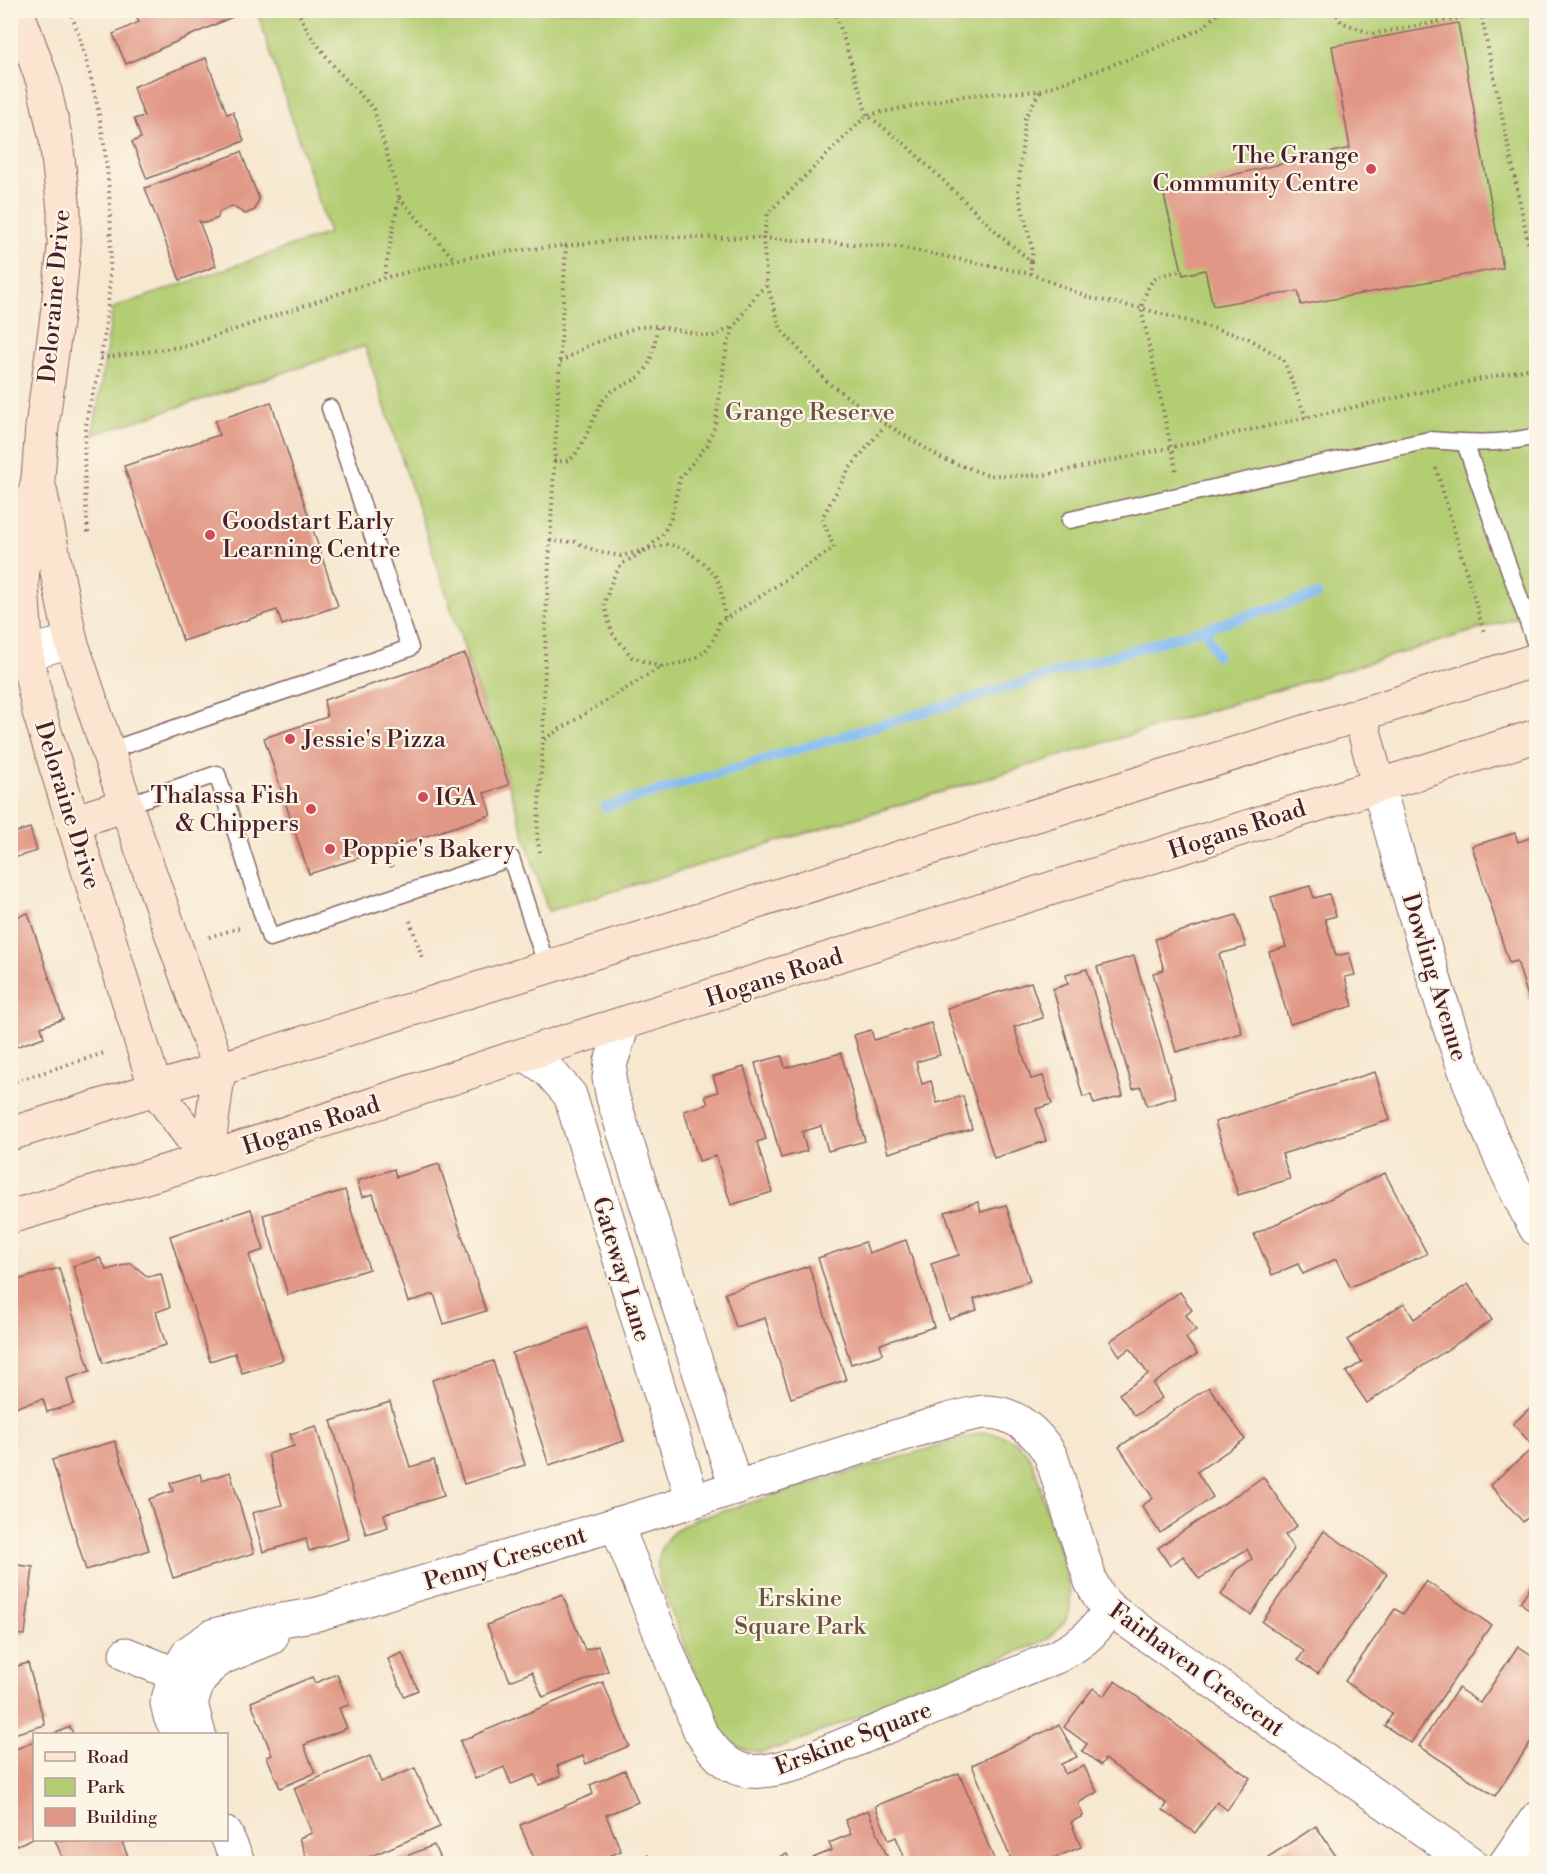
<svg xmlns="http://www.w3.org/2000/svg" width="1547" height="1874" font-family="'Libre Bodoni',serif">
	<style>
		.green { fill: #b3cd73; stroke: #7e764f; stroke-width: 1.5 }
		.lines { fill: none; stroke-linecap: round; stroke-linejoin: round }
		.stream { stroke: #80baf2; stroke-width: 10 }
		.building { fill: #e19785 }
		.lane-casing { stroke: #876565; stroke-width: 19 }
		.street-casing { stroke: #876565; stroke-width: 35 }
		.secondary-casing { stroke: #876565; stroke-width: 35 }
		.path { stroke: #876565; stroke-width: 4; stroke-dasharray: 1.5 4.5; stroke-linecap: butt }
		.lane { stroke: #fff; stroke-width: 16 }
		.street { stroke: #fff; stroke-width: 33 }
		.secondary { stroke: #fce5d0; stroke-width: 33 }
		.poi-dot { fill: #d1495b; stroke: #fcf5e5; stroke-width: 2 }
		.labels { text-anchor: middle; stroke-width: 4.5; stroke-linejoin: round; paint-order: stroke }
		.poi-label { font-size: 24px; fill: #4a1f2b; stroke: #fcf5e5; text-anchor: start }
		.street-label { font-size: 24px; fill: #4a1f2b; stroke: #fcf5e5 }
		.park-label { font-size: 24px; fill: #6a5341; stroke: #fcf5e5 }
	</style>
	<rect width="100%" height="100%" fill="#fcf5e5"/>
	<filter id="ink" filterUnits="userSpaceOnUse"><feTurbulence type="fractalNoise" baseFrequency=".0167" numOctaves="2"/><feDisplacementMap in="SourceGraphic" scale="12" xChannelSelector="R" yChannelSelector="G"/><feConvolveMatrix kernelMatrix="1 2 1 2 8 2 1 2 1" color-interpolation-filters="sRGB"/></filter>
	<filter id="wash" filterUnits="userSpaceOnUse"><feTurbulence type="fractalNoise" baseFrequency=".008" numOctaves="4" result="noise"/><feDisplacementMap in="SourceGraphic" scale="24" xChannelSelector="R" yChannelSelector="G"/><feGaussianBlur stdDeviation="1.35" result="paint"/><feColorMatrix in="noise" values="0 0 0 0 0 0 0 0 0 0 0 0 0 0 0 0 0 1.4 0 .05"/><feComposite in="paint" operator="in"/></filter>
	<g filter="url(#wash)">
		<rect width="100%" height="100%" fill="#f7e8d0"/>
		<!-- green -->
		<g class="green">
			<polygon points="257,11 1536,11 1536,612 548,911 509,785 365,346 93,435 113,308 329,233"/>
			<path d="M 984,1432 C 1002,1433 1020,1441 1030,1458 C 1037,1470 1040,1487 1044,1501 C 1052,1529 1073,1580 1070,1608 C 1068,1622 1057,1631 1046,1640 L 788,1745 L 762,1752 L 746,1750 L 733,1744 L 723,1734 L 715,1723 L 658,1578 C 656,1548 666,1533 693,1520 Z"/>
		</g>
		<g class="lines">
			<!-- stream -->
			<g class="stream">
				<polyline points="1205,629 1217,655"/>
				<polyline points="605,807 1317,595"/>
			</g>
		</g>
		<g id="blocks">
			<!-- building -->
			<g class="building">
				<polygon points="133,10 238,10 239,14 126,64 113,34 139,22"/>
				<polygon points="1458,23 1503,268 1301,305 1298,291 1213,306 1205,270 1183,275 1163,191 1350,148 1332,46"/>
				<polygon points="206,58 227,114 233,112 244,141 147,179 132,142 141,138 134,119 144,116 133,87"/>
				<polygon points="241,152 259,199 255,210 245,214 232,206 219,212 218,218 205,223 199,221 216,266 180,280 145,188"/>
				<polygon points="271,402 338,606 282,625 277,610 183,641 124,466 219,435 215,421"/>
				<polygon points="465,654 509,785 484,793 491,815 309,874 264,738 327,717 324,700"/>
				<polygon points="30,828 37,851 10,859 10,834"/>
				<polygon points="1515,833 1518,842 1536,836 1536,1005 1531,1007 1517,961 1509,963 1472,846"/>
				<polygon points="1310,886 1314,898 1329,894 1336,916 1325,919 1336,956 1349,953 1355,975 1345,977 1353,1006 1290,1024 1269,952 1286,947 1271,897"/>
				<polygon points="28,913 63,1019 41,1027 44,1037 10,1049 10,919"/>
				<polygon points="1236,915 1246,947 1219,954 1242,1033 1176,1052 1153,973 1164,970 1155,939"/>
				<polygon points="1134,956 1176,1097 1147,1106 1141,1087 1133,1089 1097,967"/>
				<polygon points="1087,969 1123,1096 1094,1104 1091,1095 1083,1097 1053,989 1068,984 1066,975"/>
				<polygon points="1031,982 1043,1018 1014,1027 1031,1079 1043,1076 1052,1104 1036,1109 1046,1141 994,1158 947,1008"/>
				<polygon points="931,1023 940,1055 916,1062 922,1084 931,1081 937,1103 963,1096 972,1129 888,1153 854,1035 871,1030 874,1040"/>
				<polygon points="841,1053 865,1141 828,1151 821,1126 802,1132 807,1151 781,1158 755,1063 782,1056 785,1068"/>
				<polygon points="744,1067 766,1139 757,1142 772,1192 731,1205 716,1156 699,1161 684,1111 708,1104 705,1096 718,1092 713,1076"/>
				<polygon points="1375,1072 1390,1120 1282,1154 1290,1179 1238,1195 1215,1122"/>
				<polygon points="439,1164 486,1311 444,1324 434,1294 408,1302 373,1194 362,1197 357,1181 394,1169 396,1177"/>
				<polygon points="1385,1173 1427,1254 1350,1287 1336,1259 1303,1274 1298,1264 1272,1275 1254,1234"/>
				<polygon points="345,1190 369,1269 288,1295 263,1215"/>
				<polygon points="978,1202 981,1212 1006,1205 1030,1281 974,1299 977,1310 949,1319 931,1264 959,1255 945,1212"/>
				<polygon points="251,1209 264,1250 249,1255 283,1360 242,1373 235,1353 210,1361 170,1236"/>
				<polygon points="906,1240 934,1327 880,1344 883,1354 851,1364 818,1258 865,1242 869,1253"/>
				<polygon points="100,1258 107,1270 131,1263 148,1277 161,1274 170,1307 156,1312 166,1345 103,1363 73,1266"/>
				<polygon points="809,1266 846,1380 791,1398 765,1318 736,1327 725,1293"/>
				<polygon points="59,1268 90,1371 67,1379 74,1404 47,1412 43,1399 10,1409 10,1282"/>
				<polygon points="1468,1284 1492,1320 1367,1403 1346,1372 1362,1362 1347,1340 1404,1303 1414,1319"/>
				<polygon points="1180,1292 1192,1310 1186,1315 1196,1330 1186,1338 1197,1354 1153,1384 1162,1398 1135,1416 1119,1394 1148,1374 1130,1348 1120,1356 1110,1341"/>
				<polygon points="587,1328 624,1441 549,1465 512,1353"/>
				<polygon points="493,1361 525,1465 464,1484 432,1380"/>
				<polygon points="1209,1387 1245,1439 1197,1472 1213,1497 1160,1533 1142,1506 1153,1498 1119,1447"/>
				<polygon points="390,1402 410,1467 434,1460 444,1496 384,1514 388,1527 366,1534 331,1421"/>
				<polygon points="1536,1402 1536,1510 1523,1522 1490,1485 1534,1447 1513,1424"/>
				<polygon points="316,1426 349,1539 309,1551 306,1539 263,1552 252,1513 282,1505 268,1454 294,1446 290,1434"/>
				<polygon points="115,1441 149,1550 86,1570 52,1460"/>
				<polygon points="230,1472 254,1553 173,1578 149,1499 173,1491 170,1483 200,1474 202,1481"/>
				<polygon points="1263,1477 1297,1526 1285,1535 1294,1549 1251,1615 1221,1595 1236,1570 1252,1559 1247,1549 1199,1579 1183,1556 1170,1566 1158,1548"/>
				<polygon points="1324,1531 1387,1574 1318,1674 1298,1660 1304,1651 1262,1622"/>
				<polygon points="10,1564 33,1567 25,1635 10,1634"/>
				<polygon points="1536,1579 1536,1616 1520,1602"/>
				<polygon points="1426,1581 1491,1625 1411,1743 1385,1726 1392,1714 1345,1681 1395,1609 1403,1614"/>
				<polygon points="562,1594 585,1650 598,1646 608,1671 543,1697 532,1672 510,1681 487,1625"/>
				<polygon points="1518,1646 1536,1658 1536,1734 1495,1796 1419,1746 1458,1688 1480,1703"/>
				<polygon points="402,1653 418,1690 404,1696 388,1659"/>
				<polygon points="28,1663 45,1725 10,1735 10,1668"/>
				<polygon points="337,1674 349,1705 339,1708 347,1728 304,1745 315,1773 280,1788 267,1757 272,1755 251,1702 312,1677 315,1683"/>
				<polygon points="1115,1681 1250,1778 1227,1810 1217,1802 1195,1833 1163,1810 1167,1804 1105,1759 1101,1765 1082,1751 1087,1744 1064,1727 1093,1688 1104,1696"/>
				<polygon points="603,1682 629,1746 586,1764 583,1756 557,1766 561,1776 539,1785 535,1775 511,1784 504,1767 475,1779 460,1741"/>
				<polygon points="1059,1725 1077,1757 1061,1764 1065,1774 1084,1766 1097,1792 1078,1803 1083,1816 1071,1822 1081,1847 1039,1864 1013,1864 972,1765"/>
				<polygon points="70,1727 73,1734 53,1734"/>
				<polygon points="34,1742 34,1838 10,1848 10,1751"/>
				<polygon points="370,1756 381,1782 415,1768 440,1827 352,1864 309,1864 299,1838 312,1833 294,1788"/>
				<polygon points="625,1770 638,1802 606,1815 621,1851 591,1864 536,1864 520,1825 593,1794 590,1785"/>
				<polygon points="959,1773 996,1864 907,1864 896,1837 889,1840 875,1806"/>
				<polygon points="868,1810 889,1861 882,1864 815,1864 813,1858 832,1850 829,1843 851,1834 845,1820"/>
				<polygon points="1316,1826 1341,1864 1272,1864 1268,1857"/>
				<polygon points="55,1840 129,1840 122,1842 131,1864 65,1864"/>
				<polygon points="434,1845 442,1864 389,1864 389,1863"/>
				<polygon points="787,1854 791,1864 763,1864 763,1863"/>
				<polygon points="648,1855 659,1864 641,1864"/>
			</g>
		</g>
	</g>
	<g filter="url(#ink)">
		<use href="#blocks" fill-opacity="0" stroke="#876565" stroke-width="1.5"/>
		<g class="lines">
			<!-- lane casing -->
			<g class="lane-casing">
				<g id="lane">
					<polyline points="1465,443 1536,645"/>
					<path d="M 1070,520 L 1429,440 C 1465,443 1502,445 1536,436"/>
					<polyline points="108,751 410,648 330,408"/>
					<polyline points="126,805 217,774 270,938 511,858 547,967"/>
				</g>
			</g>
			<!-- street casing -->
			<g class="street-casing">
				<g id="street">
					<polyline points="10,658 71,641"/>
					<path d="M 1378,785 C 1421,936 1460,1091 1536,1229"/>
					<polyline points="623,1025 611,1062 609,1078 613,1098 736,1488"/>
					<polyline points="525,1054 548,1070 570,1095 693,1501"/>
					<path d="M 616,1524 L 700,1731 C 730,1778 749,1777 800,1763 L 1056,1657 C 1083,1643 1092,1635 1110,1609"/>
					<polyline points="126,1654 194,1682"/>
					<path d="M 179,1734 L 170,1716 L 167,1703 L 175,1675 L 189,1652 L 214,1635 L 259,1624 L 318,1614 L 693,1501 L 948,1420 C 960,1417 972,1413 985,1412 C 1014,1411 1038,1433 1051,1456 L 1091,1582 L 1099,1597 L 1110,1609 L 1472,1864"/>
					<polyline points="199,1734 191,1703 198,1683 208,1669 222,1658 271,1638"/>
					<polyline points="226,1834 239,1864"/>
					<polyline points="1505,1864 1536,1819"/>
				</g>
			</g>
			<!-- secondary casing -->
			<g class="secondary-casing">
				<g id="secondary">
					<polyline points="17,10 43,82 56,140 64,210 64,245 58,308 42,427 38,479 24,542 22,586 27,655 39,712 156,1090 207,1159"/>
					<polyline points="40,489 71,641 126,805 219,1069 207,1159"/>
					<polyline points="1360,715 1378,785"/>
					<polyline points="73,822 126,805"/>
					<polyline points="10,1134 1536,660"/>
					<polyline points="10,1217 207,1159 525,1054 1536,736"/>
				</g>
			</g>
			<!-- path -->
			<g class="path">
				<path d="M 70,10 C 101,95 114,181 110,271 C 109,305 104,341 98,375 C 95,390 88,404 87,419 C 82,457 85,496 88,533"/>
				<polyline points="297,10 310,35 336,69 374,109 399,197 384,278"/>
				<polyline points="835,10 867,115 905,144 1004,239 1031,261 1031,274"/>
				<polyline points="1221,10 1201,29 1142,54 1040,91 968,95 867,115 768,213 763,238 767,285 781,329 828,383 886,424 941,458 987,475 1025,476 1050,474 1536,367"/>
				<polyline points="1334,10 1341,22 1372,34 1481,14 1533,266 1536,267"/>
				<polyline points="399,198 455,260"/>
				<polyline points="1031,261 1033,251 1018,192 1025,118 1040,91"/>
				<polyline points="101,358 187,346 384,278 455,260 494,253 648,237 763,238 899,247 1031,274 1090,298 1141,308 1248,338 1283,359 1306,417"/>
				<polyline points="560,362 589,345 638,327 657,326 712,337 733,327"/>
				<path d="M 554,461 C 559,461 564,462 568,460 C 583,454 593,414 603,400 C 616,382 636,387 647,367 C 654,355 655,340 657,326"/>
				<polyline points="1436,468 1484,632"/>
				<path d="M 1176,470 L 1141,308 C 1151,277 1150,278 1182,270"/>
				<polyline points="550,541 575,542 599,552 621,556 668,544 683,548 706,565 715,575 720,585 725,619"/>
				<polyline points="661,667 632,657 612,633 604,604 613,578 622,564 646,550 663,534 671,518 680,478 707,445 715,425 727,346 734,327 757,293 766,286"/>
				<path d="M 544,739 L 661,667 C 692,662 712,656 719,623 L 834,548 L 822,518 L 849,469 L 886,424"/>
				<polyline points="385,849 392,868"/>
				<polyline points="540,852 537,837 543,739 546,618 566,245"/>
				<polyline points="410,921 422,957"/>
				<polyline points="209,937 239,928"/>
				<polyline points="10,1083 107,1052"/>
			</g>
			<!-- lane -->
			<use href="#lane" class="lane"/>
			<!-- street -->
			<use href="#street" class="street"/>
			<!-- secondary -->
			<use href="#secondary" class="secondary"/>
		</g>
	</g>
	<!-- markers -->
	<g class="poi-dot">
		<circle cx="1371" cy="169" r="6"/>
		<circle cx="210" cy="535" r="6"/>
		<circle cx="290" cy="739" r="6"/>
		<circle cx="423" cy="797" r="6"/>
		<circle cx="311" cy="809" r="6"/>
		<circle cx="330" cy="849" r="6"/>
	</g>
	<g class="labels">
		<!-- poi labels -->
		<g class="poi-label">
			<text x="1359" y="163" text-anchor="end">The Grange<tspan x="1359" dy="28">Community Centre</tspan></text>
			<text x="222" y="529">Goodstart Early<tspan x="222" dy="28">Learning Centre</tspan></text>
			<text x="302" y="747">Jessie's Pizza</text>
			<text x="299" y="803" text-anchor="end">Thalassa Fish<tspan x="299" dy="28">&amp; Chippers</tspan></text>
			<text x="435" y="805">IGA</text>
			<text x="342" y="857">Poppie's Bakery</text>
		</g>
		<!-- street labels -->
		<g class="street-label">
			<text transform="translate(54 296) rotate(-85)" y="8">Deloraine Drive</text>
			<text transform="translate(68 805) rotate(73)" y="8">Deloraine Drive</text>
			<text transform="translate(1237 829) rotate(-18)" y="8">Hogans Road</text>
			<text transform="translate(774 977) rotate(-18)" y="8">Hogans Road</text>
			<text transform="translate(1435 977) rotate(73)" y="8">Dowling Avenue</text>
			<text transform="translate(311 1125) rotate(-18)" y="8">Hogans Road</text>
			<text transform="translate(622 1269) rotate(73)" y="8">Gateway Lane</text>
			<text transform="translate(505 1558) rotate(-17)" y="8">Penny Crescent</text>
			<text transform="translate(1197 1669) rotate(36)" y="8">Fairhaven Crescent</text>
			<text transform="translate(853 1738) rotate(-21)" y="8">Erskine Square</text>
		</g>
		<!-- park labels -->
		<g class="park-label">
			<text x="810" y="420">Grange Reserve</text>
			<text x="800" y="1606">Erskine<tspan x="800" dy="28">Square Park</tspan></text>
		</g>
	</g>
	<!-- margin -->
	<rect width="1547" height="1874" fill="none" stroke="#fcf5e5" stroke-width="36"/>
	<!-- legend -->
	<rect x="33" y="1733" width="195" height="108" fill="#fcf5e5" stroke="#b59f9b" stroke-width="1.5"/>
	<rect x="45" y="1752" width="30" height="9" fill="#fce5d0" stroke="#b59f9b" stroke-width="1.5"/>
	<text x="87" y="1763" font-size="18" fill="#4a1f2b">Road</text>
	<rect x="45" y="1778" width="30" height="18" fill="#b3cd73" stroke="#b59f9b" stroke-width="1.5"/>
	<text x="87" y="1793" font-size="18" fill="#4a1f2b">Park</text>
	<rect x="45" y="1808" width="30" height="18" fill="#e19785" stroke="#b59f9b" stroke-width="1.5"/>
	<text x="87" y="1823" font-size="18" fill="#4a1f2b">Building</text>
</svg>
